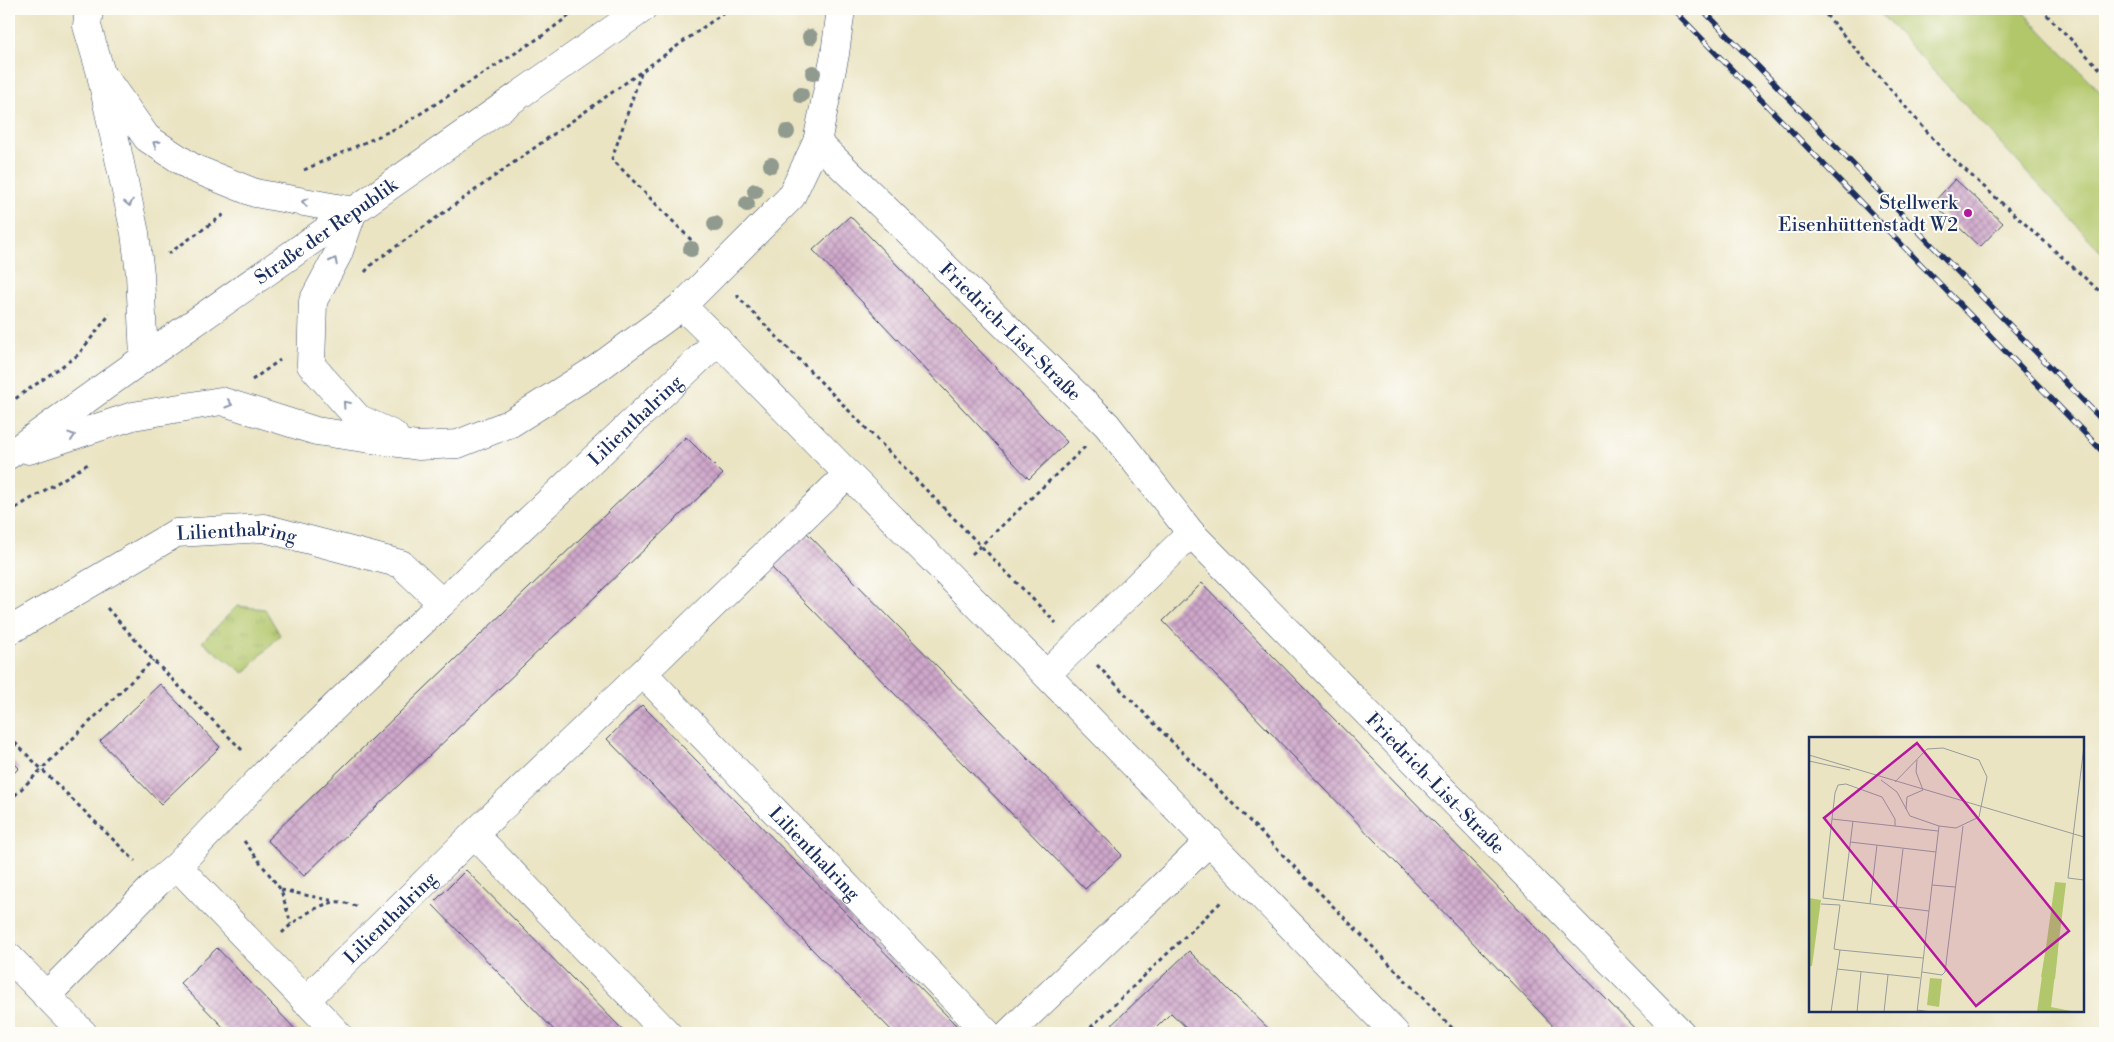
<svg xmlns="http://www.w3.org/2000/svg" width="2114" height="1042" font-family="'Libre Bodoni',serif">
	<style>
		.grass { fill: #b2c76b; stroke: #667b64 }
		.park { fill: url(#park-tufts); stroke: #667b64 }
		.building { fill: url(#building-cross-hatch) }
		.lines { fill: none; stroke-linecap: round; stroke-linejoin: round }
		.minor-casing { stroke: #3a4a6d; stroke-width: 29 }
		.secondary-casing { stroke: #3a4a6d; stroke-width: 29 }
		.path { stroke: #3a4a6d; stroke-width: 3; stroke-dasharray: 4 4; stroke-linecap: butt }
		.minor { stroke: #fff; stroke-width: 28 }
		.secondary { stroke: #fff; stroke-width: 28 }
		.rail-casing { stroke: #1b2f5e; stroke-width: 5.5 }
		.rail { stroke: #fdfcf7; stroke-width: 4; stroke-dasharray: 11; stroke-linecap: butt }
		.tree { fill: #919a8e }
		.oneway { stroke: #8d97ae }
		.poi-dot { fill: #b5179e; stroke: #fdfcf7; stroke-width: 2 }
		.labels { text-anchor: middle; stroke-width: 4; stroke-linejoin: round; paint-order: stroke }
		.poi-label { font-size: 19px; fill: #1b2f5e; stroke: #fdfcf7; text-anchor: end }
		.street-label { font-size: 19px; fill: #1b2f5e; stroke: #fdfcf7 }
		.inset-road { fill: none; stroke: #979c9b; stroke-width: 1 }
		.view { fill: #b5179e; fill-opacity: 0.15; stroke: #b5179e; stroke-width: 2.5 }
		.inset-edge { fill: none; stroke: #1b2f5e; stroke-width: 2.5 }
	</style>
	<defs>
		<pattern id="park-tufts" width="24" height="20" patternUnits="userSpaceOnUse" patternTransform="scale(1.25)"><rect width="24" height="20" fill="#b2c76b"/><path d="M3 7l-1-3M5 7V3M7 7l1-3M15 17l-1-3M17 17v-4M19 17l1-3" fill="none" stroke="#98ab5f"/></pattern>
		<pattern id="building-cross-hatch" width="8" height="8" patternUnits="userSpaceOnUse" patternTransform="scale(1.25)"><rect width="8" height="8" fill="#cfa7ca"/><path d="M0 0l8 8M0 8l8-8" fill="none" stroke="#a788a7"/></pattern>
	</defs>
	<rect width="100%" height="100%" fill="#fdfcf7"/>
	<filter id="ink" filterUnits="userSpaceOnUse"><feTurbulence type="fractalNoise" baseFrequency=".02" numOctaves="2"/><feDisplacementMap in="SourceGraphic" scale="10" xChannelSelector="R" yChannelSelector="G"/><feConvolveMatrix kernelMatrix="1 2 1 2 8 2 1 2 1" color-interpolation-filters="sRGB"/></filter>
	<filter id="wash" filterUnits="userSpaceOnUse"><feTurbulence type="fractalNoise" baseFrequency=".0096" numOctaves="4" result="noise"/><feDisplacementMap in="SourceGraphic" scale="20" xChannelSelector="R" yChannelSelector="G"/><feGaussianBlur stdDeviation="1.12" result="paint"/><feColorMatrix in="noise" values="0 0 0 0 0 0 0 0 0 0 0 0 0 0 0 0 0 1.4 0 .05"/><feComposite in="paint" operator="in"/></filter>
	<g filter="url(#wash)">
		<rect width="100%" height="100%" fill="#eae4c3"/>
		<!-- grass -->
		<polygon class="grass" points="1876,9 2020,9 2105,97 2105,256"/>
		<!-- park -->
		<polygon class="park" points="237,606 265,609 280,635 244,673 202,642"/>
		<g id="blocks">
			<!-- building -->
			<g class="building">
				<polygon points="1955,179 2003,223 1980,247 1933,203"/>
				<polygon points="850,216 1067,442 1029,479 813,250"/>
				<polygon points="686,437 723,474 304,876 267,840"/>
				<polygon points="805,531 1122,855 1085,889 770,566"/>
				<polygon points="1202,583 1639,1033 1560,1033 1163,621"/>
				<polygon points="160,684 220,747 161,804 100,741"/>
				<polygon points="642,705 959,1028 954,1033 894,1033 607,739"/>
				<polygon points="9,758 19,768 9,778"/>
				<polygon points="466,870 626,1033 557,1033 432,904"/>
				<polygon points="217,948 299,1033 229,1033 180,983"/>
				<polygon points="1189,951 1273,1033 1192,1033 1171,1013 1151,1033 1103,1033"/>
			</g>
		</g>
	</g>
	<g filter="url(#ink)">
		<use href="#blocks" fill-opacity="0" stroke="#3a4a6d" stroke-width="1"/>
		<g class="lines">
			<!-- minor casing -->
			<g class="minor-casing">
				<g id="minor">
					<path d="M 841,9 L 835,54 L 817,142 L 791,197 L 682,306 C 740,361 794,420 851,477 C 1034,660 1214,847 1395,1033"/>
					<path id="s1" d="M 817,142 L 1107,425 L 1191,533 L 1681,1033"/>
					<path id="s2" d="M 442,603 L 719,340"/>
					<path id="s3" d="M 9,631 L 176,533 L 264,528 L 401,564 L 442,603 L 266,773 L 177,866 L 157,883 L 46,996"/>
					<path id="s4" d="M 643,673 L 987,1033"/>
					<polyline points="1047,674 1191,533"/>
					<polyline points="474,834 667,1033"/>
					<polyline points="177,866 337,1033"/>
					<polyline points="9,957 83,1033"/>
					<path id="s5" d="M 305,1001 L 474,834 L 643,673 L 848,474"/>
					<polyline points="1009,1033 1210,841"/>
				</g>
			</g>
			<!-- secondary casing -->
			<g class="secondary-casing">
				<g id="secondary">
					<polyline points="89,9 87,26 100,70 135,233 140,274 144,358"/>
					<polyline points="107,81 147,138 193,168 255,193 353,211"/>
					<polyline points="353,211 338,254 313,301 311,365 358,418 394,435"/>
					<polyline points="29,450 133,416 221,401 316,431 418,446 458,444 511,423 598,368 682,306"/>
					<path id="s6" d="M 9,455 L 144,358 L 642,9"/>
				</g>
			</g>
			<!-- path -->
			<g class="path">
				<polyline points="1821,9 1942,149 2105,296"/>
				<polyline points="2041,9 2105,74"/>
				<polyline points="641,73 612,159 698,247"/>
				<polyline points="304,170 401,126 542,36 578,9"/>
				<polyline points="168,254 226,213"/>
				<polyline points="365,272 373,263 729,9"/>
				<polyline points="738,294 738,297 1056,623"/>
				<polyline points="252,380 280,360"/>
				<polyline points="9,403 78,355 110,314"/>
				<polyline points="9,512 88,464"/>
				<polyline points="972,554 1085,447"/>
				<polyline points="107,608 153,660 244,752"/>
				<polyline points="1097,665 1457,1033"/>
				<polyline points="9,737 135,861"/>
				<polyline points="9,801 153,660"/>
				<polyline points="244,841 281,890 291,924"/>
				<polyline points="281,890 334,901"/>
				<path d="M 282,933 C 295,920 316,905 335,902 C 342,901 352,905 359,907"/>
				<polyline points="1085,1033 1223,900"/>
			</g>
			<!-- minor -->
			<use href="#minor" class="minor"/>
			<!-- secondary -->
			<use href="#secondary" class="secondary"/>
			<!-- rail casing -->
			<g class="rail-casing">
				<g id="rail">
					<polyline points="1673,9 2105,454"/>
					<polyline points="1702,9 2105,423"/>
				</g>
			</g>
			<!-- rail -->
			<use href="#rail" class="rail"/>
		</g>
		<!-- trees -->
		<g class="tree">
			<circle cx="810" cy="37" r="8"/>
			<circle cx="813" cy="73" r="8"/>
			<circle cx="801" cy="95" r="8"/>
			<circle cx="787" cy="132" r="8"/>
			<circle cx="771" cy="165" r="8"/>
			<circle cx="755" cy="191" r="8"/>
			<circle cx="747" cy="204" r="8"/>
			<circle cx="715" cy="224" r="8"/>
			<circle cx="691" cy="249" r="8"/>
		</g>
		<!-- one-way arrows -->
		<defs><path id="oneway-chevron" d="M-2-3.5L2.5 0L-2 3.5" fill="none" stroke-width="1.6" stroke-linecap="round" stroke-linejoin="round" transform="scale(1.25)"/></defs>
		<g class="oneway">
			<use href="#oneway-chevron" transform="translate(156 144) rotate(-147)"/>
			<use href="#oneway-chevron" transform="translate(305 202) rotate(-169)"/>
			<use href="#oneway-chevron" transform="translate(129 203) rotate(78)"/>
			<use href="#oneway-chevron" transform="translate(334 261) rotate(-63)"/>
			<use href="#oneway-chevron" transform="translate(229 404) rotate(17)"/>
			<use href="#oneway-chevron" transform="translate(346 404) rotate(-132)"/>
			<use href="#oneway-chevron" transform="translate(72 436) rotate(-18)"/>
		</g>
	</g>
	<!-- markers -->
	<circle class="poi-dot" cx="1968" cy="213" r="5"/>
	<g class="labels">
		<!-- poi labels -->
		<g class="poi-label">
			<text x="1958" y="209">Stellwerk<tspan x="1958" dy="22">Eisenhüttenstadt W2</tspan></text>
		</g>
		<!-- street labels -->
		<g class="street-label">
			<text dy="7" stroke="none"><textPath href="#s6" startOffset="388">Straße der Republik</textPath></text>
			<text dy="7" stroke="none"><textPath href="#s1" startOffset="271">Friedrich-List-Straße</textPath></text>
			<text dy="7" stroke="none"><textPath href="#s2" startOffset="266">Lilienthalring</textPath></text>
			<text dy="7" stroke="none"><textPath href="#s3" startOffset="255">Lilienthalring</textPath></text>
			<text dy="7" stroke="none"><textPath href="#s1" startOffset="892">Friedrich-List-Straße</textPath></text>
			<text dy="7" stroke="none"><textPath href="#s4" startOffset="249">Lilienthalring</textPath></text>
			<text dy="7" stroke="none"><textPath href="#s5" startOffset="119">Lilienthalring</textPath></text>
		</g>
	</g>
	<!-- overview -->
	<g transform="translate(1809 737)">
		<rect width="275" height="275" fill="#eae4c3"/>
		<path d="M 246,145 L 257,146 L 242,270 L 267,275 L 228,275 ZM 121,241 L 133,242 L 130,270 L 118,268 Z" fill="#b2c76b"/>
		<path d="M 0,161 L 12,163 L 3,229 L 0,229 Z" fill="#b2c76b"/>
		<path d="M 237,211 L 249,213 L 246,242 L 232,240 Z" fill="#b2c76b"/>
		<path class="inset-road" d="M 0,18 L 275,100M 108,23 L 107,35 L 114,53M 0,24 L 41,33M 72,43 L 88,55 L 101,79 L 130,89M 86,45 L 118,12 L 134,11 L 170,23M 97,72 L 98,60 L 114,53M 23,82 L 86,89 L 86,82 L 73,60 L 37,47 L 29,48 L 26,56 L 23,82 L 14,161 L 120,174M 86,89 L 129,94M 41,105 L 127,115M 259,141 L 275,9M 259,141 L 275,143M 123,148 L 146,150M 34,164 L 44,84M 12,167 L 31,168 L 25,212 L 31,213M 61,167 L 68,108M 87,170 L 94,112M 28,232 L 111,241M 113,235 L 133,238 L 136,235 L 154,89M 108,273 L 123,275M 22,275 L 31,213 L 114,221M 48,275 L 52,235M 75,275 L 79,238M 108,275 L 130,89 L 147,91 L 170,80 L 178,40 L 170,23"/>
		<path class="view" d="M 108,6 L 260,194 L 167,269 L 15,81 Z"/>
		<rect width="275" height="275" class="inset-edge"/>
	</g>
	<!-- margin -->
	<rect width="2114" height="1042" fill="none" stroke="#fdfcf7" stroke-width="30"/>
</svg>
